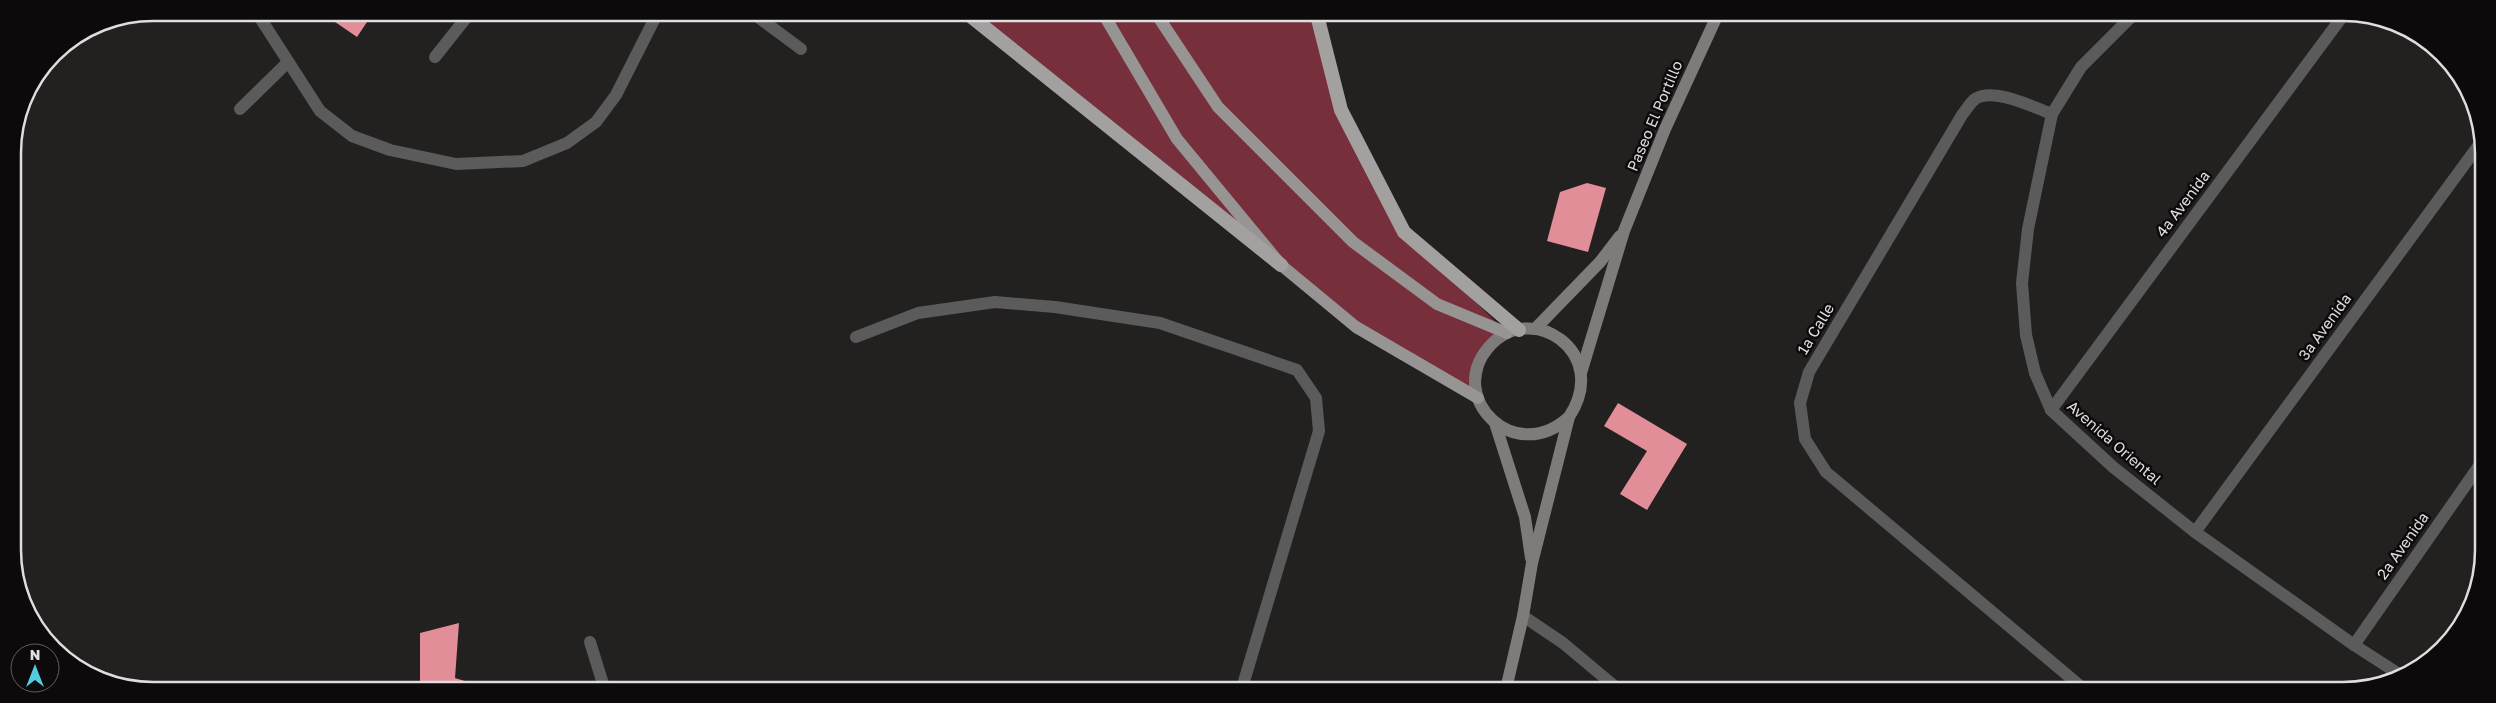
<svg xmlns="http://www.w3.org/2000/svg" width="2496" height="703" font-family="'Golos Text',sans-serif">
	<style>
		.forest { fill: #782f3c }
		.building { fill: #e18e98 }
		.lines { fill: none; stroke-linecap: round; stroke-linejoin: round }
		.service { stroke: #5c5b5b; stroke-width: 12 }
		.minor { stroke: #5c5b5b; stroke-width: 12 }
		.secondary { stroke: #7e7b7b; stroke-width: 12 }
		.primary { stroke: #979494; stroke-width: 12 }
		.trunk { stroke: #a3a0a0; stroke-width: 14 }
		.labels { text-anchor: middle; stroke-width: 5; stroke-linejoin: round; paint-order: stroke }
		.street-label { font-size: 15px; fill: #e0ddde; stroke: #0c0a0a }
		.rim { fill: none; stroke: #e0ddde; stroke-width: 2.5 }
	</style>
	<rect width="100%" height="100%" fill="#232020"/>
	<!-- forest -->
	<polygon class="forest" points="968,14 1317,15 1341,110 1404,232 1507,333 1487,349 1478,398 1356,327"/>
	<!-- building -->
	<g class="building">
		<polygon points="322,13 373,13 357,37"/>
		<polygon points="1587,183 1606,188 1588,252 1547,241 1560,192"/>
		<polygon points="1618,403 1687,444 1647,510 1620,494 1647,451 1604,426"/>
		<polygon points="459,623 455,678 481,686 420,686 420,633"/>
		<polygon points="326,681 353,685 353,686 325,686"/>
	</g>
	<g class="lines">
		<!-- service -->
		<g class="service">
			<polyline points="257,13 320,111 352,136 390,150 456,164 523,161 567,143 596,122 616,95 657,14"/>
			<polyline points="754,14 801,49"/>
			<polyline points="435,57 470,13"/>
			<polyline points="240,109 288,62"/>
			<polyline points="856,337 918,313 995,302 1055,307 1160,323 1297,370 1316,398 1319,431 1242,688"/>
		</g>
		<!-- minor -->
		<g class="minor">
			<polyline points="2131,17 2081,67 2052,114 2028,229 2022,283 2026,335 2035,373 2051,410 2113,467 2195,532 2354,645 2402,676"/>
			<path d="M 2052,114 C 2033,107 1993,87 1975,99 C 1970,103 1966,110 1962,115 L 1809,372 L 1800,403 L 1805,439 L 1826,472 L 2085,690"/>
			<polyline points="2051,410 2342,17"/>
			<polyline points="2195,532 2481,142"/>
			<polyline points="1523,616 1563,643 1618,689"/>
			<polyline points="590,642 604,687"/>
			<polyline points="2354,645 2479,466"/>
		</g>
		<!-- secondary -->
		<g class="secondary">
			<polyline points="1535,329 1600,262 1620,236"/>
			<polyline points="1581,373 1624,231 1665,129 1717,16"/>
			<polyline points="1495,423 1525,517 1531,558"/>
			<path d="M 1506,689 L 1523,616 L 1532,563 L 1569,417 C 1612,352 1530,298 1488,348 C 1446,398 1515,467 1569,417"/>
		</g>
		<!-- primary -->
		<g class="primary">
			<polyline points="1104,15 1177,139 1281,265 1356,327 1478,398"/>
			<polyline points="1157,15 1218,107 1353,242 1437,304 1507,333"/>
		</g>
		<!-- trunk -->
		<g class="trunk">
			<polyline points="968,14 1281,265"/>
			<polyline points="1317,15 1341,110 1404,232 1519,330"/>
		</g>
	</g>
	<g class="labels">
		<!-- street labels -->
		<g class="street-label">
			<text transform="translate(1655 116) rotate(-67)" y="5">Paseo El Portillo</text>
			<text transform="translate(2183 204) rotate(-53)" y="5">4a Avenida</text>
			<text transform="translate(2325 327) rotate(-54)" y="5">3a Avenida</text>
			<text transform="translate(1816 329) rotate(-59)" y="5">1a Calle</text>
			<text transform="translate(2114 443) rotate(41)" y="5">Avenida Oriental</text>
			<text transform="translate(2403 546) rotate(-55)" y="5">2a Avenida</text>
		</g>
	</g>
	<!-- crop -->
	<path d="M0 0H2496V703H0ZM153 21H2343A132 132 0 0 1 2475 153V550A132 132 0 0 1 2343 682H153A132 132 0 0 1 21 550V153A132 132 0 0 1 153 21Z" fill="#0c0a0a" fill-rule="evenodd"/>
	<path class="rim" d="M153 21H2343A132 132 0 0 1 2475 153V550A132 132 0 0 1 2343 682H153A132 132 0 0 1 21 550V153A132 132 0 0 1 153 21Z"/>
	<!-- north arrow -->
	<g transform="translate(35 668)"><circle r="24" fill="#0c0a0a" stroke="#615e5f"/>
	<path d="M0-4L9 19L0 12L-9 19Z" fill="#53cbdb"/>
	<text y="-8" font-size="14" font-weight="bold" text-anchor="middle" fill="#e0ddde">N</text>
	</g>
</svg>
